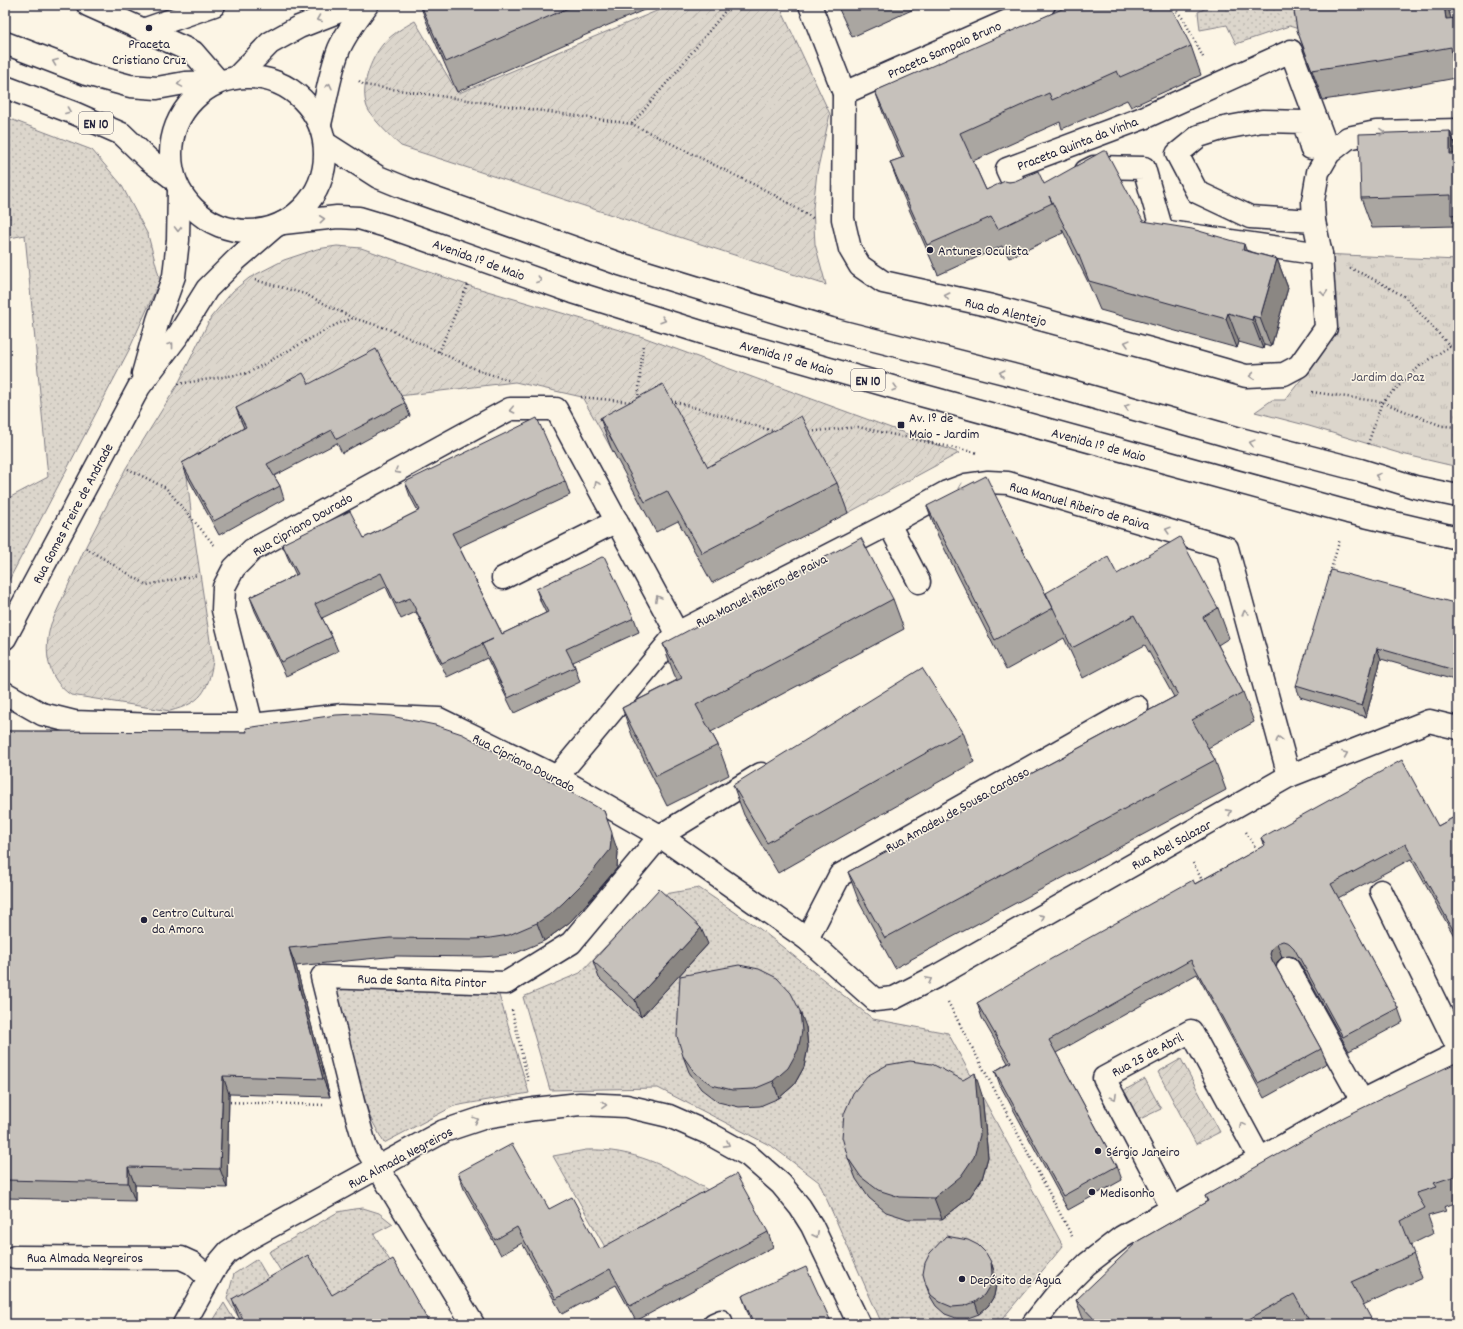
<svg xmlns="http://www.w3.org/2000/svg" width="1463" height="1329" font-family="Dekko,sans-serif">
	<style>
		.grass { fill: url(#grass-dots); stroke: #7f7c84 }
		.park { fill: url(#park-tufts); stroke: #7f7c84 }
		.garden { fill: url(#garden-furrows); stroke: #7f7c84 }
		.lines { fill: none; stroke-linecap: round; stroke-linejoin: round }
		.minor-casing { stroke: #22223b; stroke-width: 25 }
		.major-casing { stroke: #22223b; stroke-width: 25 }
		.path { stroke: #22223b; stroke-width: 2.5; stroke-dasharray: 1 3; stroke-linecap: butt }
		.minor { stroke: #fcf5e5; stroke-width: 22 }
		.major { stroke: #fcf5e5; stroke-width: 22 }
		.wall { fill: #aaa6a1; stroke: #22223b }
		.shaded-wall { fill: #8b8783; stroke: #22223b }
		.building { fill: #c6c1bb; stroke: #22223b }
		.oneway { stroke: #9a9698 }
		.poi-dot { fill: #22223b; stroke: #fcf5e5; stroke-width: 1.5 }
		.labels { text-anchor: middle; stroke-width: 3; stroke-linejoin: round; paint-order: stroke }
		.shield { fill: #fcf5e5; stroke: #63616e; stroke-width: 1 }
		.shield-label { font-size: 13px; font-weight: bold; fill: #22223b }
		.poi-label { font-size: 14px; fill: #22223b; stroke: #fcf5e5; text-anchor: start }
		.street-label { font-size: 14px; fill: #22223b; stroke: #fcf5e5 }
		.park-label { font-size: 14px; fill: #504f5f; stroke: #fcf5e5 }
	</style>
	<defs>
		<pattern id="grass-dots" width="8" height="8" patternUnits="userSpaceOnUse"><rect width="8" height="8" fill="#dcd6cc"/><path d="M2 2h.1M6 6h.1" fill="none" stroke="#bcb7b0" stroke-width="1.8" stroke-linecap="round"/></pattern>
		<pattern id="park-tufts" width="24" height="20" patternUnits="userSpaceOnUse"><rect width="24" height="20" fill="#dcd6cc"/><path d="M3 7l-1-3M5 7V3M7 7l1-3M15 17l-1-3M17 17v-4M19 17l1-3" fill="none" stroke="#bcb7b0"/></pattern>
		<pattern id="garden-furrows" width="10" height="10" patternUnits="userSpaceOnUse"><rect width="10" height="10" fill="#dcd6cc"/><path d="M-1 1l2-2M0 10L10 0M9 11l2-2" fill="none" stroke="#bcb7b0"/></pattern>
	</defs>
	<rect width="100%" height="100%" fill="#fcf5e5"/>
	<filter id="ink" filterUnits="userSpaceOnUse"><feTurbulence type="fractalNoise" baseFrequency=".025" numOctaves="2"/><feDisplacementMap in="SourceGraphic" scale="8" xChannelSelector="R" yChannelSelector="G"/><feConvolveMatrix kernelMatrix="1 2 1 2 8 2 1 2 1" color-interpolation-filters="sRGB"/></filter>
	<g filter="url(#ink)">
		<!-- grass -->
		<g class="grass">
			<polygon points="1212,5 1458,5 1458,12 1322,36 1289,26 1236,44 1227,25 1200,30 1198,12"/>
			<polygon points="5,117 92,150 121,184 148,235 160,280 129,350 8,582 5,581 5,500 48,477 25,235 5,239"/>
			<polygon points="699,888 760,929 873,1019 948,1033 1063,1246 998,1324 882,1324 819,1182 773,1147 658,1088 550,1090 523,997 580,973 654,896"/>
			<polygon points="335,987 498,992 529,1093 454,1106 384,1143 369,1115"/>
			<path d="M 586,1150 C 633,1148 668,1167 708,1190 L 605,1247 L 553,1156 Z"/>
			<polygon points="363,1208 379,1213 393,1224 374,1234 399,1276 340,1315 290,1286 269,1252 338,1212 354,1209"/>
			<polygon points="257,1259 277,1293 238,1316 227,1299 234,1274"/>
			<polygon points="224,1303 236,1323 236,1324 211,1324"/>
		</g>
		<!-- park -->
		<polygon class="park" points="1321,254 1458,260 1458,467 1402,454 1309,426 1255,412 1272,400 1285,400 1321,354"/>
		<!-- garden -->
		<g class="garden">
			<path d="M 671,5 L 779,5 L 830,114 L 817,172 L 813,208 L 815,244 L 826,285 L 401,146 C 392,138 371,118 367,107 C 360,87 370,60 383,44 C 392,34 404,27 415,21 L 457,92 L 459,93 Z"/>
			<path d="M 337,246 L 361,248 L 467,285 L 643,337 L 959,453 L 848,513 L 719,497 L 674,414 L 611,448 L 582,397 L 515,382 L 399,396 L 241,421 L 251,440 L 187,476 L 192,520 L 213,661 C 208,692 201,703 170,711 L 71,695 C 47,679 43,651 51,624 L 85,548 L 126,468 L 178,384 L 211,317 L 233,291 L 249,278 L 284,260 L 317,249 Z"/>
			<polygon points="1181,1059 1220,1132 1196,1144 1158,1072"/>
			<polygon points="1145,1079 1161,1109 1138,1120 1123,1091"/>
		</g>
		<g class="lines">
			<!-- minor casing -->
			<g class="minor-casing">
				<g id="minor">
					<polyline points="88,5 193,52 219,82"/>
					<polyline points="810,5 844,93 843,219 850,249 860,266 883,282 992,306 1180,357 1246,376 1284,374 1299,366 1326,328 1321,254 1314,221 1313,201 1318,172 1329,153 1348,138 1376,132 1458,130"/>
					<polyline points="143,30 214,5"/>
					<polyline points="237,77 270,43 299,27 355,5"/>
					<polyline points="844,93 1044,5"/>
					<path d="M 320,124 C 326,100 330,72 339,49 C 346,33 357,19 367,5"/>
					<polyline points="1311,148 1304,122 1262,121 1224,128 1199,136 1177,154 1197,192 1250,217 1314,221"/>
					<polyline points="1086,171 1094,167 1144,168 1162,231 1321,254"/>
					<polyline points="1032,194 1021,199 1007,169 1143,118 1291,51 1329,153"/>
					<polyline points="143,374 158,320 174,276 178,240 179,190"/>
					<polyline points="889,524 919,582"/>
					<polyline points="503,578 617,521"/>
					<polyline points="5,638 139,387 179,334 207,289 236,260 273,228"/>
					<polyline points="5,693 42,714 74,722 157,725 252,725 343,715 439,719 557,777 660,836 807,939 875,1000 894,998 935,977 1289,776 1429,721 1458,728"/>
					<polyline points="252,725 223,610 224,587 234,568 252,550 510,409 556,409 677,633"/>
					<polyline points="557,777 677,633 889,524 947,492 966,485 988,482 1008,483 1227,548 1289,776"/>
					<polyline points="1381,891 1458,1048"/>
					<polyline points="807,939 840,875 1137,707"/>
					<polyline points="1288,968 1362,1101"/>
					<polyline points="1172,1208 1104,1078 1191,1031 1260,1159"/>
					<polyline points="15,1257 181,1258 192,1263 209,1278"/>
					<polyline points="184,1324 217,1265 228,1252 246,1240 444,1131 486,1117 534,1109 580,1104 626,1106 669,1116 710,1134 748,1155 781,1184 800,1207 812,1226 859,1324"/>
					<polyline points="473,1324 366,1148 354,1106 322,977 506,983 571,943 660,836 761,774"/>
					<polyline points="714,1324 721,1321"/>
				</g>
			</g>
			<!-- major casing -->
			<g class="major-casing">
				<g id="major">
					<polyline points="5,43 86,74 130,86 157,88 185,83 218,82"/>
					<circle cx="248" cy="154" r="77"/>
					<polyline points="5,87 74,113 122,134 148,159 174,179"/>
					<polyline points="325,143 378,177 405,188 620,264 831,329 1036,381 1240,439 1360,470 1415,487 1458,496"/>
					<polyline points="283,223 337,217 359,218 389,227 573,292 707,334 910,392 1348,512 1458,538"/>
					<polyline points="1033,1324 1056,1295 1087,1264 1122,1237 1362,1101 1458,1053"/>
				</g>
			</g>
			<!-- path -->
			<g class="path">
				<polyline points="1172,5 1184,20 1204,59"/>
				<polyline points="359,81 364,85 632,124 773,194 814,219"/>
				<polyline points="632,124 676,72 730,5"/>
				<polyline points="1350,268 1379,282 1405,297 1450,346 1458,349"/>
				<polyline points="255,280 305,294 353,318"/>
				<polyline points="439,352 468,284"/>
				<polyline points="178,384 248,373 335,325 353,318 389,329 480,371 508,380"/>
				<polyline points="1312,392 1382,402 1442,426 1458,427"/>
				<polyline points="581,397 632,402"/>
				<polyline points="638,399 643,344"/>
				<polyline points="671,402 676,402 776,432"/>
				<polyline points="806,432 858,427 978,453"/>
				<polyline points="1368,444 1382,402 1420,366 1450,346 1458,342"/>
				<polyline points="128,469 166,488 215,546"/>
				<polyline points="86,548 147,585 198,575"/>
				<polyline points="1330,573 1340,539"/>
				<polyline points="1246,832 1258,852"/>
				<polyline points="1193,863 1203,882"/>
				<polyline points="948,1002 1073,1238"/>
				<polyline points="512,1010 528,1081"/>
				<polyline points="226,1102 325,1105"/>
			</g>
			<!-- minor -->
			<use href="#minor" class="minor"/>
			<!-- major -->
			<use href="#major" class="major"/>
		</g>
		<!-- wall -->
		<g class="wall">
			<polygon points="420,5 656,5 606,26 457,92 429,28"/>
			<polygon points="837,5 913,5 914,9 852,37"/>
			<polygon points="1331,5 1447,5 1451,19 1458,18 1458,85 1456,78 1390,90 1323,100 1297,30"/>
			<polygon points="1087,6 1191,46 1201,75 1131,107 1127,100 1062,129 1060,122 973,161 986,190 1009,182 1044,184 1143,221 1277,259 1288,288 1271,347 1264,345 1263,349 1239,342 1237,348 1100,310 1088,282 1062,229 1063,233 1009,258 1002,246 938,275 901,191 890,162 902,158 886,121 875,91"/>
			<polygon points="1450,131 1458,153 1458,233 1455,226 1372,228 1361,198"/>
			<polygon points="309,384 405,403 410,416 342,453 337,443 274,476 280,486 284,499 219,535 187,476 182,463 244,428 241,421 236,408"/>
			<polygon points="600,418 708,467 837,483 848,513 712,583 678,521 656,532 611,448"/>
			<polygon points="565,481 570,495 459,547 502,634 546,613 541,603 536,589 634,618 639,632 573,662 575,667 580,682 514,713 487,658 447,677 416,612 401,619 386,587 322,618 332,637 338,651 286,676 255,611 250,597 296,575 288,558 282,544 364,538 418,511 410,496 405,482"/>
			<polygon points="927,506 1019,543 1047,597 1117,574 1218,608 1229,638 1218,645 1243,692 1254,722 1208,748 1215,760 1226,790 895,968 859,902 848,872 1174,697 1145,645 1083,678 1064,638 1006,670 938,536"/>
			<polygon points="893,599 904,629 711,732 718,745 729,775 667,806 633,738 622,708 677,680 674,674 663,644"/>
			<polygon points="1458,604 1458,681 1381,659 1366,717 1300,697 1296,686"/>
			<polygon points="5,731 247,732 618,852 617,868 589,901 570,922 558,931 544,941 516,953 496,956 480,957 397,956 296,966 330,1097 229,1094 227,1188 135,1185 135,1201 5,1198"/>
			<polygon points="963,732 974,762 778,873 744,815 733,785"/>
			<polygon points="1458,815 1458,943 1411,859 1338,898 1398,1008 1403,1022 1349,1051 1299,962 1294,957 1289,956 1282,957 1277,962 1276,967 1321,1049 1327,1063 1264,1098 1197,974 1056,1053 1117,1166 1122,1180 1068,1210 1000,1085 995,1071 1008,1063 982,1018 977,1003 1264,846 1261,838 1438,826"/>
			<polygon points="708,944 641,1017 599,978 593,961"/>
			<polygon points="806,1027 808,1047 804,1067 794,1085 779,1098 760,1106 739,1107 718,1102 701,1089 689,1072 683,1056"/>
			<polygon points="1458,1062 1458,1202 1444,1207 1446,1211 1428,1216 1434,1233 1410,1245 1422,1278 1363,1305 1374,1324 1306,1324 1303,1319 1294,1324 1085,1324 1076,1300 1207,1201 1205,1196"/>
			<polygon points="982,1095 988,1157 982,1179 969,1198 942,1219 908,1219 886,1212 869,1198 856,1179 848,1158"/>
			<polygon points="458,1173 549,1209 600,1249 768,1232 773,1247 636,1321 616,1285 562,1314 522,1243 501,1255 464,1189"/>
			<polygon points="991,1262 995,1274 996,1285 994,1296 988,1306 979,1314 968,1318 956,1318 945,1314 936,1306 930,1296 926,1285"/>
			<polygon points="332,1295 430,1324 242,1324 238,1316 232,1299"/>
			<polygon points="742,1296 832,1324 752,1324"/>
		</g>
		<!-- shaded-wall -->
		<g class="shaded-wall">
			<polygon points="1444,5 1447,5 1451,18 1457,49 1446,19"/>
			<polygon points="1450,131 1458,153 1458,176 1450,154"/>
			<polygon points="1244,244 1255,274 1243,250"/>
			<polygon points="1277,259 1288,288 1271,347 1260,318"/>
			<polygon points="1228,313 1239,342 1237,348 1226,319"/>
			<polygon points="1253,316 1264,345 1263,349 1252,320"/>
			<polygon points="1377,648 1381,659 1366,717 1362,706"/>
			<polygon points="604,811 618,852 617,868 589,901 570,922 558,931 544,941 537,923"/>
			<polygon points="701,928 708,944 641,1017 635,1000"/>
			<polygon points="1277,943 1282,957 1277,962 1276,968 1272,960 1270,954 1272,948"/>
			<polygon points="289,948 296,966 330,1097 323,1079"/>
			<polygon points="800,1011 806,1027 808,1047 804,1067 794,1085 779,1098 773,1081"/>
			<polygon points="975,1073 982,1095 988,1157 982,1179 969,1198 942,1219 934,1198"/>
			<polygon points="223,1076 229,1094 227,1188 220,1169"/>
			<polygon points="128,1167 135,1185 135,1201 128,1183"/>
			<polygon points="991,1262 995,1274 996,1285 994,1296 988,1306 979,1314 975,1302"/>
			<polygon points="1199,1320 1201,1324 1194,1324"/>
		</g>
		<!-- building -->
		<g class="building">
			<polygon points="421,5 575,5 446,62"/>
			<polygon points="840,5 846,5 841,7"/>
			<polygon points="1071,5 1087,5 1087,6 1091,5 1170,5 1191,46 1120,77 1117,71 1052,100 1049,93 960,133 986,190 1005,181 1009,182 1015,181 1038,171 1044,184 1103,151 1106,151 1143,221 1192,229 1244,244 1243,250 1277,259 1260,318 1253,316 1252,320 1228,313 1226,319 1089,281 1078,253 1049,196 1052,203 998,229 991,217 927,245 890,162 904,157 875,91"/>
			<polygon points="1331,5 1444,5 1446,19 1458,18 1458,77 1455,78 1451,47 1379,60 1312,70 1297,30 1294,11"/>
			<polygon points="1450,131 1450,154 1458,154 1458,214 1451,215 1451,195 1361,198 1359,134"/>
			<polygon points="376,349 405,403 337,439 332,430 267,464 280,486 214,521 182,463 246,427 236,408 303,373 309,384"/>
			<polygon points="663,384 708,467 801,416 837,483 702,553 667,491 645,502 600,418"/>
			<polygon points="537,418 565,481 452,533 502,634 548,612 536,589 604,556 634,618 566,649 575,667 508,698 482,644 493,639 442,663 410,598 396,604 381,573 315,604 332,637 281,662 250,597 298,574 282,544 350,511 364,538 420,510 405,482"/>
			<polygon points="986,476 1019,543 1053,608 995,640 927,506"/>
			<polygon points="1180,537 1218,608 1203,617 1243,692 1192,720 1215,760 885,938 848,872 1178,695 1134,615 1072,648 1046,593 1108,557 1117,574"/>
			<polygon points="861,538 893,599 696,705 718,745 656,776 622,708 682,678 663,644"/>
			<polygon points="1331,570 1458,604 1458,671 1377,648 1362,706 1296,686"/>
			<polygon points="922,668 963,732 767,843 733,785"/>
			<polygon points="357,714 391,716 435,725 462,734 554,783 604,811 612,833 610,850 583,883 563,903 552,913 537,923 509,935 490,938 474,939 390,938 289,948 323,1079 223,1076 220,1169 128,1167 128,1183 5,1180 5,731 247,732 246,728 336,715"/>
			<polygon points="1402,760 1438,826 1458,815 1458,936 1456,935 1406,844 1331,884 1398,1008 1343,1037 1294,948 1289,943 1283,941 1277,943 1272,948 1270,954 1272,960 1321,1049 1258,1083 1191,960 1049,1040 1117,1166 1063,1196 995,1071 1011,1062 977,1003 1051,959 1193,880 1195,884 1265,845 1261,838"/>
			<polygon points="659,889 701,928 635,1000 593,961"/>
			<polygon points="739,965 759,969 777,978 791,993 800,1011 802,1031 798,1050 788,1068 773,1081 754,1089 732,1090 712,1085 695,1073 683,1056 677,1036 680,976"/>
			<polygon points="910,1061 932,1064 963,1080 975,1073 980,1135 974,1157 961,1176 934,1198 900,1197 878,1190 861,1177 848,1158 842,1137 844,1114 853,1093 867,1076 887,1065"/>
			<polygon points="1458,1062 1458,1175 1434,1183 1437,1187 1416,1193 1425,1208 1401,1221 1414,1254 1351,1282 1374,1324 1311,1324 1294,1294 1240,1324 1202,1324 1199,1320 1194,1324 1099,1324 1076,1300 1138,1241 1208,1201 1205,1196 1344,1117 1411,1084"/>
			<polygon points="512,1144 549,1209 572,1197 600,1249 736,1174 768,1232 630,1306 610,1269 556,1299 517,1227 495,1240 458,1173"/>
			<polygon points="946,1236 968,1240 978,1245 986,1253 991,1262 992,1273 990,1285 984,1295 975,1302 964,1306 952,1307 940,1302 931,1295 926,1285 923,1274 925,1263 930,1253"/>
			<polygon points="308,1255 332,1295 393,1259 430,1324 341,1324 340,1322 337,1324 246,1324 232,1299"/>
			<polygon points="806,1267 832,1324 754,1324 742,1296"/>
		</g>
		<!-- one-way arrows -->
		<defs><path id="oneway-chevron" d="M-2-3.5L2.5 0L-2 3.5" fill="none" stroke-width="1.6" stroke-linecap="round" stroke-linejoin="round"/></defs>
		<g class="oneway">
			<use href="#oneway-chevron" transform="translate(319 19) rotate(158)"/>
			<use href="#oneway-chevron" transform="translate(55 62) rotate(-159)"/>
			<use href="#oneway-chevron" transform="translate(180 84) rotate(171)"/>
			<use href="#oneway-chevron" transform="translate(329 86) rotate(-77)"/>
			<use href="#oneway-chevron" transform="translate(68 111) rotate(21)"/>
			<use href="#oneway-chevron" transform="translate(1382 132) rotate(-2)"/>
			<use href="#oneway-chevron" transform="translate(322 219) rotate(-6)"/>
			<use href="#oneway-chevron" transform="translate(178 229) rotate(91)"/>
			<use href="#oneway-chevron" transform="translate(539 280) rotate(20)"/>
			<use href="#oneway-chevron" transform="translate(1324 293) rotate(86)"/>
			<use href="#oneway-chevron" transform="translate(947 296) rotate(-167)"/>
			<use href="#oneway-chevron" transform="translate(663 320) rotate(17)"/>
			<use href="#oneway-chevron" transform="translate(1127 343) rotate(-165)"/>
			<use href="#oneway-chevron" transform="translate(171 345) rotate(-52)"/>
			<use href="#oneway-chevron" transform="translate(1002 373) rotate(-166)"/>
			<use href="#oneway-chevron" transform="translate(1252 376) rotate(177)"/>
			<use href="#oneway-chevron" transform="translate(895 388) rotate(16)"/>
			<use href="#oneway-chevron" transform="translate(1127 407) rotate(-164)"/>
			<use href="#oneway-chevron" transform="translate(512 410) rotate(168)"/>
			<use href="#oneway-chevron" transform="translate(1252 443) rotate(-165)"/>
			<use href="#oneway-chevron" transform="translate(397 471) rotate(151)"/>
			<use href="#oneway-chevron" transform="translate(1378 476) rotate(-163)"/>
			<use href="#oneway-chevron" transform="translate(597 484) rotate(-118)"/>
			<use href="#oneway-chevron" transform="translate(961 487) rotate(160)"/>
			<use href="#oneway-chevron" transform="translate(1168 530) rotate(-163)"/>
			<use href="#oneway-chevron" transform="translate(658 598) rotate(-118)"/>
			<use href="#oneway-chevron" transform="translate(1245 613) rotate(-105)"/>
			<use href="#oneway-chevron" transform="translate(1279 739) rotate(-105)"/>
			<use href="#oneway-chevron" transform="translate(1345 754) rotate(-22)"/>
			<use href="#oneway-chevron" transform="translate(1229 812) rotate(-29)"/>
			<use href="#oneway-chevron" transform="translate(1042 917) rotate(-29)"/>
			<use href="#oneway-chevron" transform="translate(929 980) rotate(-28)"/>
			<use href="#oneway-chevron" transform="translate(1114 1097) rotate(62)"/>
			<use href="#oneway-chevron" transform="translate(604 1105) rotate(3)"/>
			<use href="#oneway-chevron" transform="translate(476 1120) rotate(-18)"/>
			<use href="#oneway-chevron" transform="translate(1242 1125) rotate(-118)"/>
			<use href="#oneway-chevron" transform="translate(727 1144) rotate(28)"/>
			<use href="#oneway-chevron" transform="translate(816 1235) rotate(64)"/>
		</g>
	</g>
	<!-- markers -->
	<g class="poi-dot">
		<circle cx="149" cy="28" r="4"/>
		<circle cx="930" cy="250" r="4"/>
		<rect x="897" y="421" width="8" height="8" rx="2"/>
		<circle cx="144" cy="920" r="4"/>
		<circle cx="1098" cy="1151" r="4"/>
		<circle cx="1092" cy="1192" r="4"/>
		<circle cx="962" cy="1279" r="4"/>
	</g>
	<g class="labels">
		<!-- shield labels -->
		<g class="shield">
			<rect x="79" y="112" width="34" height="22" rx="3"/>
			<rect x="851" y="369" width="34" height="22" rx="3"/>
		</g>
		<g class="shield-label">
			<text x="96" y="128">EN 10</text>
			<text x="868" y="385">EN 10</text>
		</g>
		<!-- poi labels -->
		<g class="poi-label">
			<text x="149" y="48" text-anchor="middle">Praceta<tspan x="149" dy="16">Cristiano Cruz</tspan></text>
			<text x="938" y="255">Antunes Oculista</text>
			<text x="909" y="422">Av. 1º de<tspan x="909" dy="16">Maio - Jardim</tspan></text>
			<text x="152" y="917">Centro Cultural<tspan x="152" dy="16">da Amora</tspan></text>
			<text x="1106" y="1156">Sérgio Janeiro</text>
			<text x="1100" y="1197">Medisonho</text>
			<text x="970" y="1284">Depósito de Água</text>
		</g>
		<!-- street labels -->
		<g class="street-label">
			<text transform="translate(944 49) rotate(-24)" y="5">Praceta Sampaio Bruno</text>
			<text transform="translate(1077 143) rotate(-21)" y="5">Praceta Quinta da Vinha</text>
			<text transform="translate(479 259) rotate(20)" y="5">Avenida 1º de Maio</text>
			<text transform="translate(1006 311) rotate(14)" y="5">Rua do Alentejo</text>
			<text transform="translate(787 357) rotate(16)" y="5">Avenida 1º de Maio</text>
			<text transform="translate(1099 444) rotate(15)" y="5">Avenida 1º de Maio</text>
			<text transform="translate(1080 505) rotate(16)" y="5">Rua Manuel Ribeiro de Paiva</text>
			<text transform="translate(72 513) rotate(-62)" y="5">Rua Gomes Freire de Andrade</text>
			<text transform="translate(302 524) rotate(-30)" y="5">Rua Cipriano Dourado</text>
			<text transform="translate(761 590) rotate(-27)" y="5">Rua Manuel Ribeiro de Paiva</text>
			<text transform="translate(524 762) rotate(27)" y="5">Rua Cipriano Dourado</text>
			<text transform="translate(957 809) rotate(-29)" y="5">Rua Amadeu de Sousa Cardoso</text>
			<text transform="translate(1171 844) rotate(-29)" y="5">Rua Abel Salazar</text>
			<text transform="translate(422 980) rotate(2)" y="5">Rua de Santa Rita Pintor</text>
			<text transform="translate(1147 1054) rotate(-28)" y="5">Rua 25 de Abril</text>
			<text transform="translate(400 1157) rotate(-28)" y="5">Rua Almada Negreiros</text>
			<text x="85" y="1262">Rua Almada Negreiros</text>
		</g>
		<!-- park labels -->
		<g class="park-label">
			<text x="1388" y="381">Jardim da Paz</text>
		</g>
	</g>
	<!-- margin -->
	<rect width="1463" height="1329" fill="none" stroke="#fcf5e5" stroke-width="20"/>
	<rect x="10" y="10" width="1443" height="1309" fill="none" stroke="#22223b" stroke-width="1.5" filter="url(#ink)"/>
</svg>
